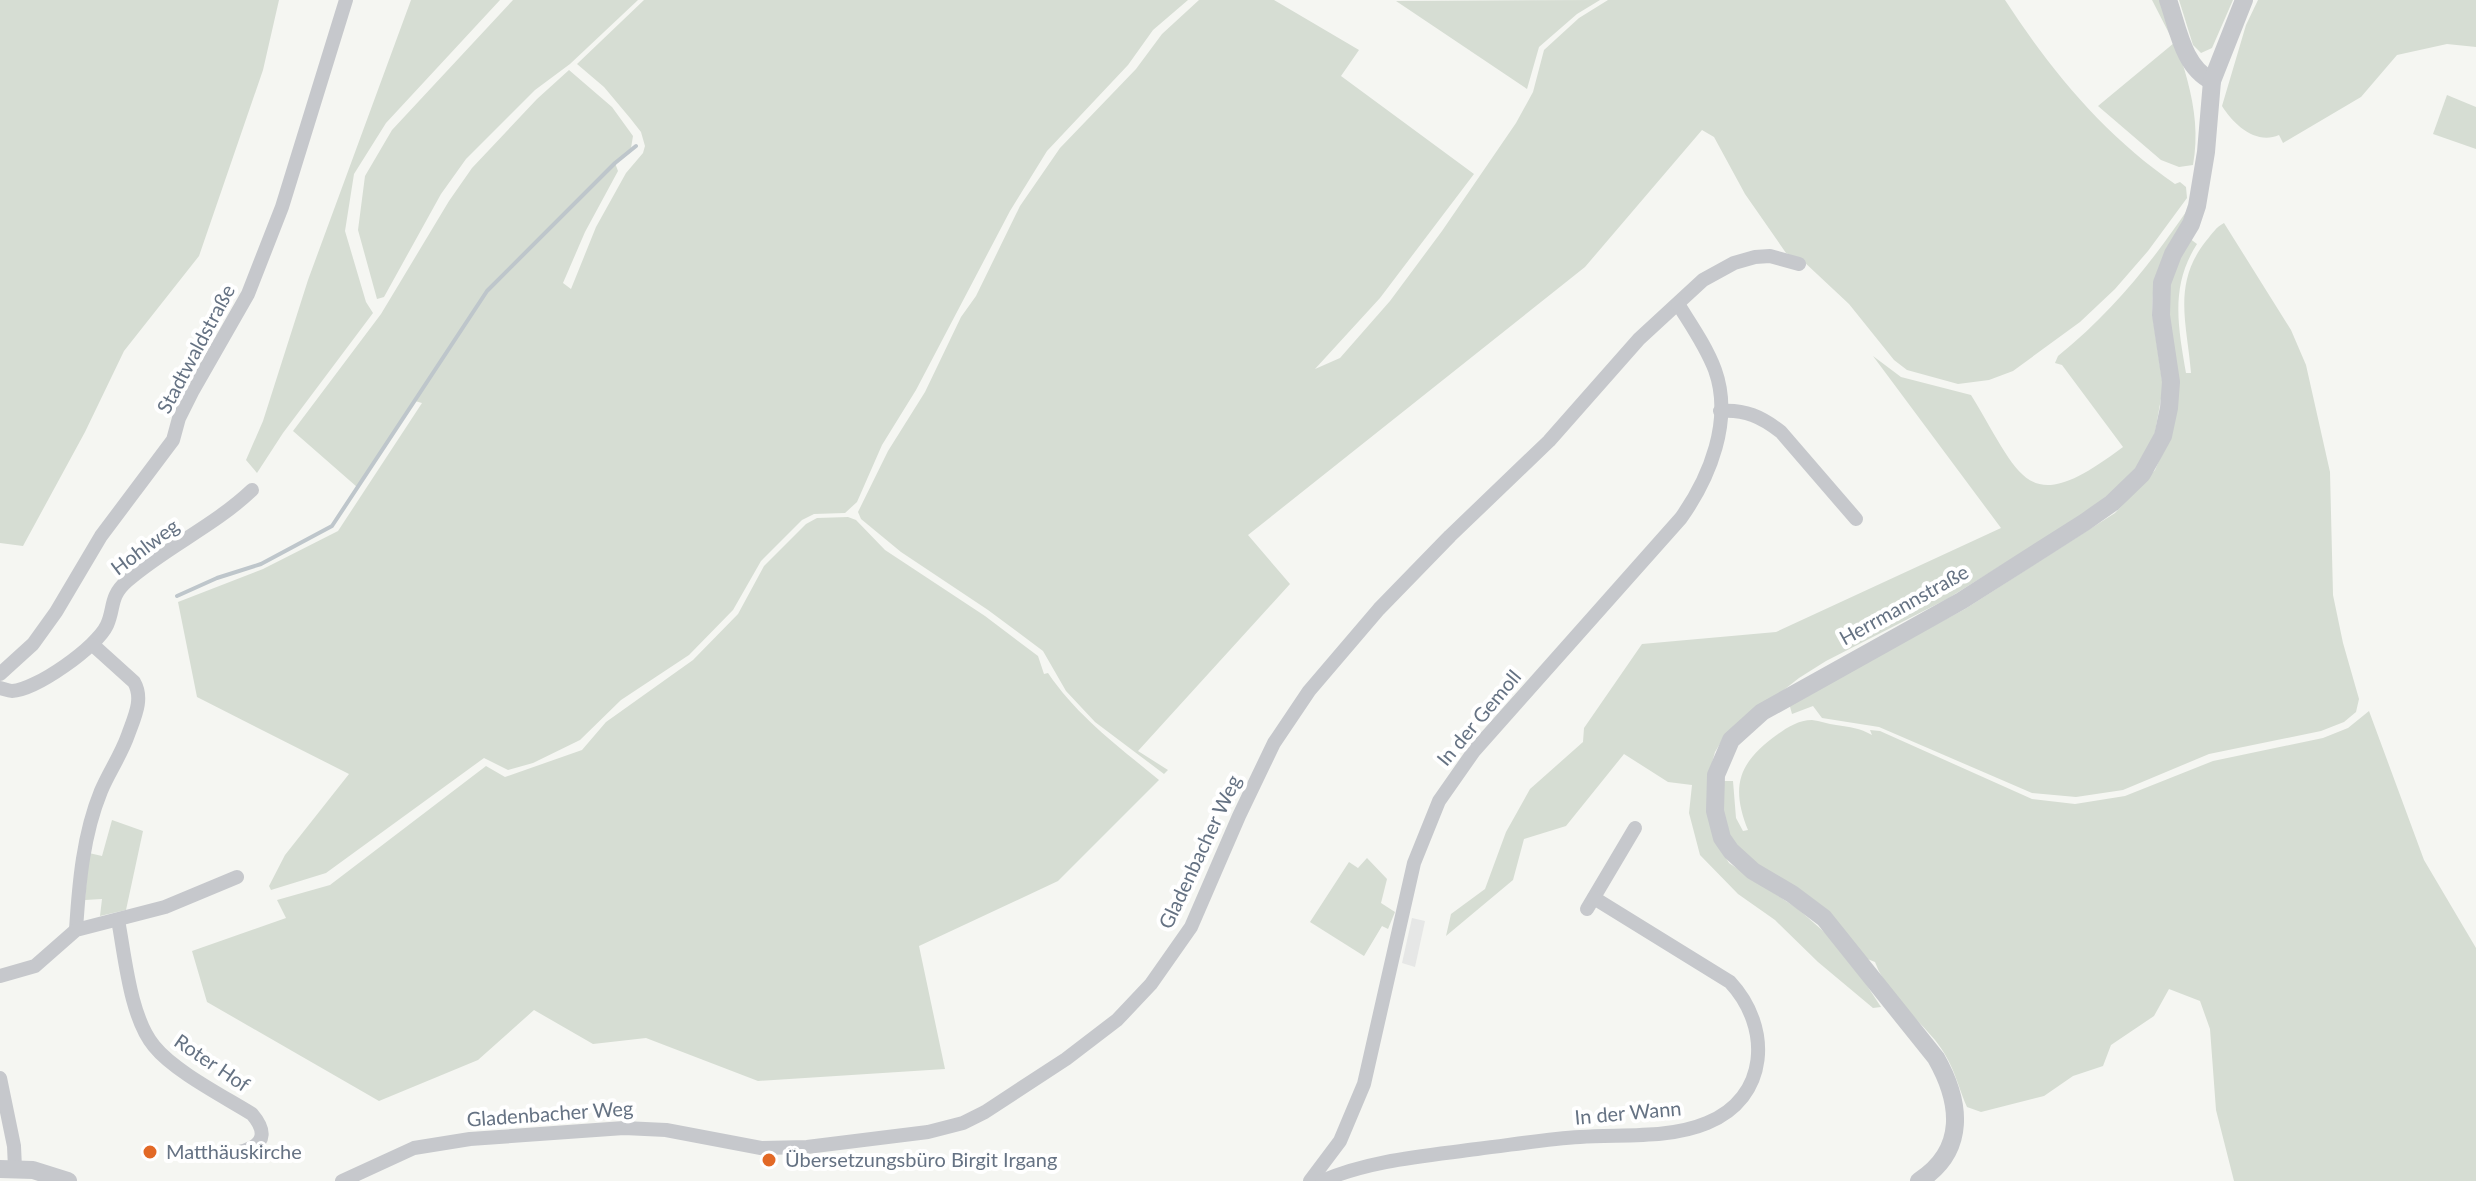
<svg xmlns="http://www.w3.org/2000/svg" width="2476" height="1181" font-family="Lato,sans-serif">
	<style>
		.built { fill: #e6e7e6 }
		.green { fill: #d6ddd3 }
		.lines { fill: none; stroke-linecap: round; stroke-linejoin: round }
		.stream { stroke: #bec6cb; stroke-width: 4 }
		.minor { stroke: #c6c8cc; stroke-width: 14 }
		.tertiary { stroke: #c6c8cc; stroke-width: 18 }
		.poi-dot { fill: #e26926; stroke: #fff; stroke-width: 3 }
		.labels { text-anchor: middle; stroke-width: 8; stroke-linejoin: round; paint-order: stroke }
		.street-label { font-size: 20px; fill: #657283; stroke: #fff }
		.poi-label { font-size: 20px; fill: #657283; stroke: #fff; text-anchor: start }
	</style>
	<rect width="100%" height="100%" fill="#f5f6f2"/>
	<!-- built -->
	<polygon class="built" points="1412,918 1425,921 1415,967 1402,963"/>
	<!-- green -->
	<g class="green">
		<polygon points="0,0 279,0 263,70 199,256 124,351 85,432 23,546 0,543"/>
		<polygon points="411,0 500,0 386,123 354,174 345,231 366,302 373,313 283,433 257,473 246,460 263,421 308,280"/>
		<polygon points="513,0 638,0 570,64 535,90 466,159 441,194 384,297 377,299 358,230 365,176 392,130"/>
		<polygon points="644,0 1188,0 1153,30 1128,65 1047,151 1010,211 916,390 882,445 857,502 845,513 814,514 802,520 761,561 733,610 689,655 621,700 580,740 533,763 508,770 484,758 326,873 271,890 269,886 285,855 349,774 197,697 178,602 263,569 338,531 422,403 415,401 357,487 293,431 381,314 449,201 472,168 537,99 569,70 612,107 633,136 631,148 615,163 618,171 585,232 563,283 571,289 596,227 626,173 643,153 645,146 641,132 630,118 604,87 577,64"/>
		<path d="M 1199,0 L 1274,0 L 1359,50 L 1341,76 L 1474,174 L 1380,298 L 1315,369 L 1340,358 L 1390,301 L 1442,231 L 1516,123 L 1533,92 L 1544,50 L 1579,18 L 1608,0 L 2005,0 C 2051,71 2105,136 2175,184 L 2180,182 L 2186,187 L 2187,198 L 2148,251 L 2115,289 L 2080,322 L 2013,371 L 1989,380 L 1958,384 L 1907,370 L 1894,360 L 1849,304 L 1802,260 L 1786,253 L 1745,194 L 1714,137 L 1702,130 L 1585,267 L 1248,535 L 1290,584 L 1138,751 L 1168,770 L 1164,774 L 1095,722 L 1066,691 L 1043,651 L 988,610 L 901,552 L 861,519 L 858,512 L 888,451 L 925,392 L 961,317 L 976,296 L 1020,206 L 1060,148 L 1136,69 L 1162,34 Z"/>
		<polygon points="1600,0 1577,14 1539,47 1527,89 1396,1"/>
		<path d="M 2152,0 L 2162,0 C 2178,54 2204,107 2193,165 L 2179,167 L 2161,160 L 2098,106 L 2174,43 Z"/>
		<polygon points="2179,0 2233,0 2212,48 2201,53 2193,45"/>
		<path d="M 2258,0 L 2476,0 L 2476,47 L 2447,44 L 2397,55 L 2361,97 L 2283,143 L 2279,135 C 2256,145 2234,125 2222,106 L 2246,25 Z"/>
		<polygon points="2447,95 2476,107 2476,149 2433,134"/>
		<path d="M 2188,209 L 2153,293 L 2152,312 L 2163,387 L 2154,438 L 2134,473 L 2110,498 L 1947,599 L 1826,661 L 1799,678 L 1724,737 L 1715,752 L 1709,774 L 1716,842 L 1729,863 L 1798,909 L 1830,937 L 1860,975 L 1881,1007 L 1873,1008 L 1818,962 L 1775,920 L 1738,894 L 1700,855 L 1689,813 L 1692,785 L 1668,782 L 1624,754 L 1566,826 L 1524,839 L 1513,880 L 1446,936 L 1451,914 L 1485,889 L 1506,832 L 1530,789 L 1583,742 L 1584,728 L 1642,644 L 1776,632 L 2001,528 L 1873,356 L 1901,377 L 1971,395 C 2023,480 2026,520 2123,447 L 2062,365 L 2055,363 L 2058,356 C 2112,312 2149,266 2188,209 Z"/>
		<path d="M 2224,223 L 2291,330 L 2306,365 L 2330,472 L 2333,595 L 2343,643 L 2359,699 L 2356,712 L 2344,722 L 2321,731 L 2209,754 L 2123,790 L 2076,797 L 2032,793 L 1879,727 L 1822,718 L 1813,706 L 1792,714 L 1789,703 L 1965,609 L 2115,513 L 2155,470 L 2168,440 L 2168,286 L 2189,238 L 2197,244 C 2170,286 2178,326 2186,373 L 2191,373 C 2187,323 2172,284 2206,241 C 2212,234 2216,227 2224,223 Z"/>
		<path d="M 848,517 L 856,520 L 885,550 L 985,616 L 1038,656 L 1044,674 L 1048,673 C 1077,716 1119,747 1159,780 L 1058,881 L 919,946 L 945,1069 L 758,1081 L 646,1038 L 593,1044 L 534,1010 L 478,1060 L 379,1101 L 207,1002 L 192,951 L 286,918 L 277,900 L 330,885 L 486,766 L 505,777 L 582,750 L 606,722 L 693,660 L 738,614 L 764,566 L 806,524 L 817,518 Z"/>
		<path d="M 2369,711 L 2424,860 L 2476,948 L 2476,1181 L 2234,1181 L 2216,1110 L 2210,1029 L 2200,1001 L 2169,989 L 2154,1016 L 2111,1045 L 2103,1066 L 2073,1076 L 2044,1096 L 1981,1112 L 1967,1107 C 1956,1081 1954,1064 1935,1040 C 1914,1015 1887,994 1875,962 L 1860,956 C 1828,929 1740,865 1727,830 C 1721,815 1722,796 1723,781 L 1733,781 L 1736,818 L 1743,831 L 1748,830 C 1730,785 1739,762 1778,734 C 1788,727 1799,720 1812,720 C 1820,721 1828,724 1836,725 C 1850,727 1860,728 1872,735 L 1870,730 L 1880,731 L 2032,799 L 2075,804 L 2125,796 L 2213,761 L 2323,738 L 2348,728 Z"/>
		<polygon points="112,820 143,831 126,910 100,916 102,899 85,900 89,853 102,856"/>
		<polygon points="1367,858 1387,879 1381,903 1395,912 1388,929 1382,926 1364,956 1310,922 1349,862 1358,868"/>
	</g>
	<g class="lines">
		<!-- stream -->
		<polyline class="stream" points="177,596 217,578 261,564 332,526 487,291 615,163 636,146"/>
		<!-- minor -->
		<g class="minor">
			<path d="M 1720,411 C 1745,409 1762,417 1781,432 L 1856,519"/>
			<polyline points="0,674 33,644 56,612 101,536 173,440 179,418 192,392 248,294 282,207 346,0"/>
			<path d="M 0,688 C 4,689 8,691 12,691 C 36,690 97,647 107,625 C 115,607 109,597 127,581 C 166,547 214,526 252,490"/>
			<polyline points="1587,909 1635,828"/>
			<path d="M 118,920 C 125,956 130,1017 154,1046 C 174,1071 223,1096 252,1114 C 281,1148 238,1155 212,1154"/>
			<path d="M 76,930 C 79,883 83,835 101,791 C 109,772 121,755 128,735 C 134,718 144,699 134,682 L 93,645"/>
			<polyline points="0,976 35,966 76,930 165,907 237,877"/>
			<polyline points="0,1078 14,1146 15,1168"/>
			<polyline points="342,1181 414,1148 470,1139 624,1128 666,1130 761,1148 807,1147 928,1132 963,1123 985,1112 1066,1059 1117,1020 1151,984 1191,927 1239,816 1274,743 1309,691 1379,609 1450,536 1549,441 1639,339 1703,280 1734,263 1755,257 1770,256 1799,264"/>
			<path d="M 1310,1181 L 1340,1141 L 1364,1084 L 1414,863 L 1439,801 L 1474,751 L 1681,518 C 1710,477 1733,420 1715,370 C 1706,346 1691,325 1678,304"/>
			<path d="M 1322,1181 C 1370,1160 1425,1156 1477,1149 C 1511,1145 1545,1139 1580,1137 C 1620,1134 1669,1139 1707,1123 C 1769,1098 1772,1027 1730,982 L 1594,898"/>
		</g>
		<!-- tertiary -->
		<g class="tertiary">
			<path d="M 2168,0 C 2178,28 2183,67 2212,81"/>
			<polyline points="0,1169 33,1170 68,1181"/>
			<path d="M 1919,1181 C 1967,1150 1961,1102 1936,1058 L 1824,918 L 1792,894 L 1753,871 L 1731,851 L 1722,838 L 1715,811 L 1716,775 L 1731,740 L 1762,712 L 1961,601 L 2085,522 L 2112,503 L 2142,474 L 2163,436 L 2169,408 L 2171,382 L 2161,315 L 2162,283 L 2173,254 L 2191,224 L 2197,206 L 2206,152 L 2212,81 L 2244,0"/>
		</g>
	</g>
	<!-- markers -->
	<g class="poi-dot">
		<circle cx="150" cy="1152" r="8"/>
		<circle cx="769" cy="1160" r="8"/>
	</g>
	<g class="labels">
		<!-- street labels -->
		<g class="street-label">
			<text transform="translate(196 349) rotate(-62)" y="7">Stadtwaldstraße</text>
			<text transform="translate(145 547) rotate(-37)" y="7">Hohlweg</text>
			<text transform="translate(1904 605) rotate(-29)" y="7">Herrmannstraße</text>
			<text transform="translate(1479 718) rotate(-50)" y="7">In der Gemoll</text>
			<text transform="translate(1200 852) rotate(-65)" y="7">Gladenbacher Weg</text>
			<text transform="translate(212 1063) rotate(34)" y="7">Roter Hof</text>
			<text transform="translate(1628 1113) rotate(-5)" y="7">In der Wann</text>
			<text transform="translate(550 1114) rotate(-4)" y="7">Gladenbacher Weg</text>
		</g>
		<!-- poi labels -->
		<g class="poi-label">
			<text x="166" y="1159">Matthäuskirche</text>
			<text x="785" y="1167">Übersetzungsbüro Birgit Irgang</text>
		</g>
	</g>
</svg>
